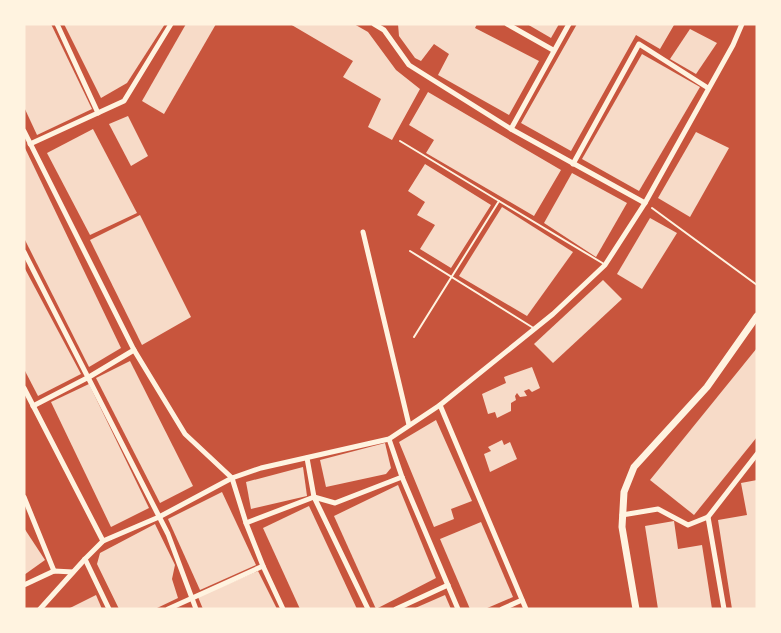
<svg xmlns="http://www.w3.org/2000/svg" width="781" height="633" font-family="Poppins,sans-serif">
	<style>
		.building { fill: #f7dbc8 }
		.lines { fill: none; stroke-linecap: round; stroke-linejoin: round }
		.path { stroke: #fff3e0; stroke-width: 2 }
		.service { stroke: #fff3e0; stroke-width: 2 }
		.minor { stroke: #fff3e0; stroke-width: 5 }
		.tertiary { stroke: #fff3e0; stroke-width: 7 }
	</style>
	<rect width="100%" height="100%" fill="#c8553d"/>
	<!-- building -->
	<g class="building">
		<polygon points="24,24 51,24 92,109 37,135 24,107"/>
		<polygon points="64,24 165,24 127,83 101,98"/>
		<polygon points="186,24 216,24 164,114 142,101"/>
		<polygon points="290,24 354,24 368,32 396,70 420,89 392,140 368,127 381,99 343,77 353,61"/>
		<polygon points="398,24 477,24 475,28 539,61 509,115 438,75 449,54 434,44 421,61 415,58 399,36"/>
		<polygon points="527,24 559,24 551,38"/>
		<polygon points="577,24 674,25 660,49 636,35 571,151 521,123"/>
		<polygon points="690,29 717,43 696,74 670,59"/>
		<polygon points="642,54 700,87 639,191 582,159"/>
		<polygon points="428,92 561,170 534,216 426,153 434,140 409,125"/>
		<polygon points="128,116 148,156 131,166 109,124"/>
		<polygon points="93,129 137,213 90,235 47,153"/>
		<polygon points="696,132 729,148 690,217 658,198"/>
		<polygon points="24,146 121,348 89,367 24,238"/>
		<polygon points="425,164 491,205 451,268 420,249 435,225 417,215 425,202 408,191"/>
		<polygon points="572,173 627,203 596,257 544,223"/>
		<polygon points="502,207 573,252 527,316 459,276"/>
		<polygon points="140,215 191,317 142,345 90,240"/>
		<polygon points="650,218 677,233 642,289 617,274"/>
		<polygon points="24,267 81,374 38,396 24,369"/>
		<polygon points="603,280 622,299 553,363 534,344"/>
		<polygon points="757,348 757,437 694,515 650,480"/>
		<polygon points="130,361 193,486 160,503 96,378"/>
		<polygon points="532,367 540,388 532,392 529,389 524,391 527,396 520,397 517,393 515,396 516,400 511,403 511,411 497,418 495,412 488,414 482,394 506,383 504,377"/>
		<polygon points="89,384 149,508 111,527 51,402"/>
		<polygon points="436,420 472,501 451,509 454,519 434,527 399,442"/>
		<polygon points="502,440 504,445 510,442 517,459 490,472 484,454 491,451 488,447"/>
		<polygon points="385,443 391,468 386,474 326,487 320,460"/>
		<polygon points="303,467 307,496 251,509 246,482"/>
		<polygon points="757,480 757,609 732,609 718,520 747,515 741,483"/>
		<polygon points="398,485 436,578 376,609 334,516"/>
		<polygon points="222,492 256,565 200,590 168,519"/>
		<polygon points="309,506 357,609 300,609 263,528"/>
		<polygon points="674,521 678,549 702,545 712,609 658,609 645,526"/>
		<polygon points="481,522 513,597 485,609 470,609 440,539"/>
		<polygon points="155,524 175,565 172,579 178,598 155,609 119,609 97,564 100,553"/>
		<polygon points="24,528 45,560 24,575"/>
		<polygon points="258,571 277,609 203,609 198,597"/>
		<polygon points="96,595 102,609 68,609"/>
		<polygon points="445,595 451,609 413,609"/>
	</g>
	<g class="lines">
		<!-- path -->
		<polyline class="path" points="652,208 757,285"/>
		<!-- service -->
		<g class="service">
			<polyline points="400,141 499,201"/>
			<polyline points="410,251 535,329"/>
			<polyline points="414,337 499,201 604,264"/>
		</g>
		<!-- minor -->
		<g class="minor">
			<polyline points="57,24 98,113"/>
			<polyline points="374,24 384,30 409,65 511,129 645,203"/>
			<polyline points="507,24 553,50"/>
			<polyline points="511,129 569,24"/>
			<polyline points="24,131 134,350 185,434 232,478 246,523 263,566 283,609"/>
			<polyline points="30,144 124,101 171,24"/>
			<polyline points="573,164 639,44 708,88"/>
			<polyline points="363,232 409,425"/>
			<polyline points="24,252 168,534 196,609"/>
			<polyline points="24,388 103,541"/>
			<polyline points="440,405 526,609"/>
			<polyline points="33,406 89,377 134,350"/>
			<polyline points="389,439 402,477 458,609"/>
			<polyline points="307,458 314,497 368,609"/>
			<polyline points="24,497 54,571"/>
			<polyline points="622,515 658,509 688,525 708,517 757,454"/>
			<polyline points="708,517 724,609"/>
			<polyline points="246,523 314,497 335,503 402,477"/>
			<polyline points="85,559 109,609"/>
			<polyline points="24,585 54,571 73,572"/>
			<polyline points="40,609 85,559 103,541 159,517 232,478 261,468 389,439 440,405 553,314 605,265 645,203 733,45 742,24"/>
			<polyline points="168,609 263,566"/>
			<polyline points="396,609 448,585"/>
			<polyline points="502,609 522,600"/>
		</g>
		<!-- tertiary -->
		<polyline class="tertiary" points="636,609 622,527 624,492 634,467 707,387 757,316"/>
	</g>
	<!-- border -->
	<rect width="781" height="633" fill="none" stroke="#fff3e0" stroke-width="51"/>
</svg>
